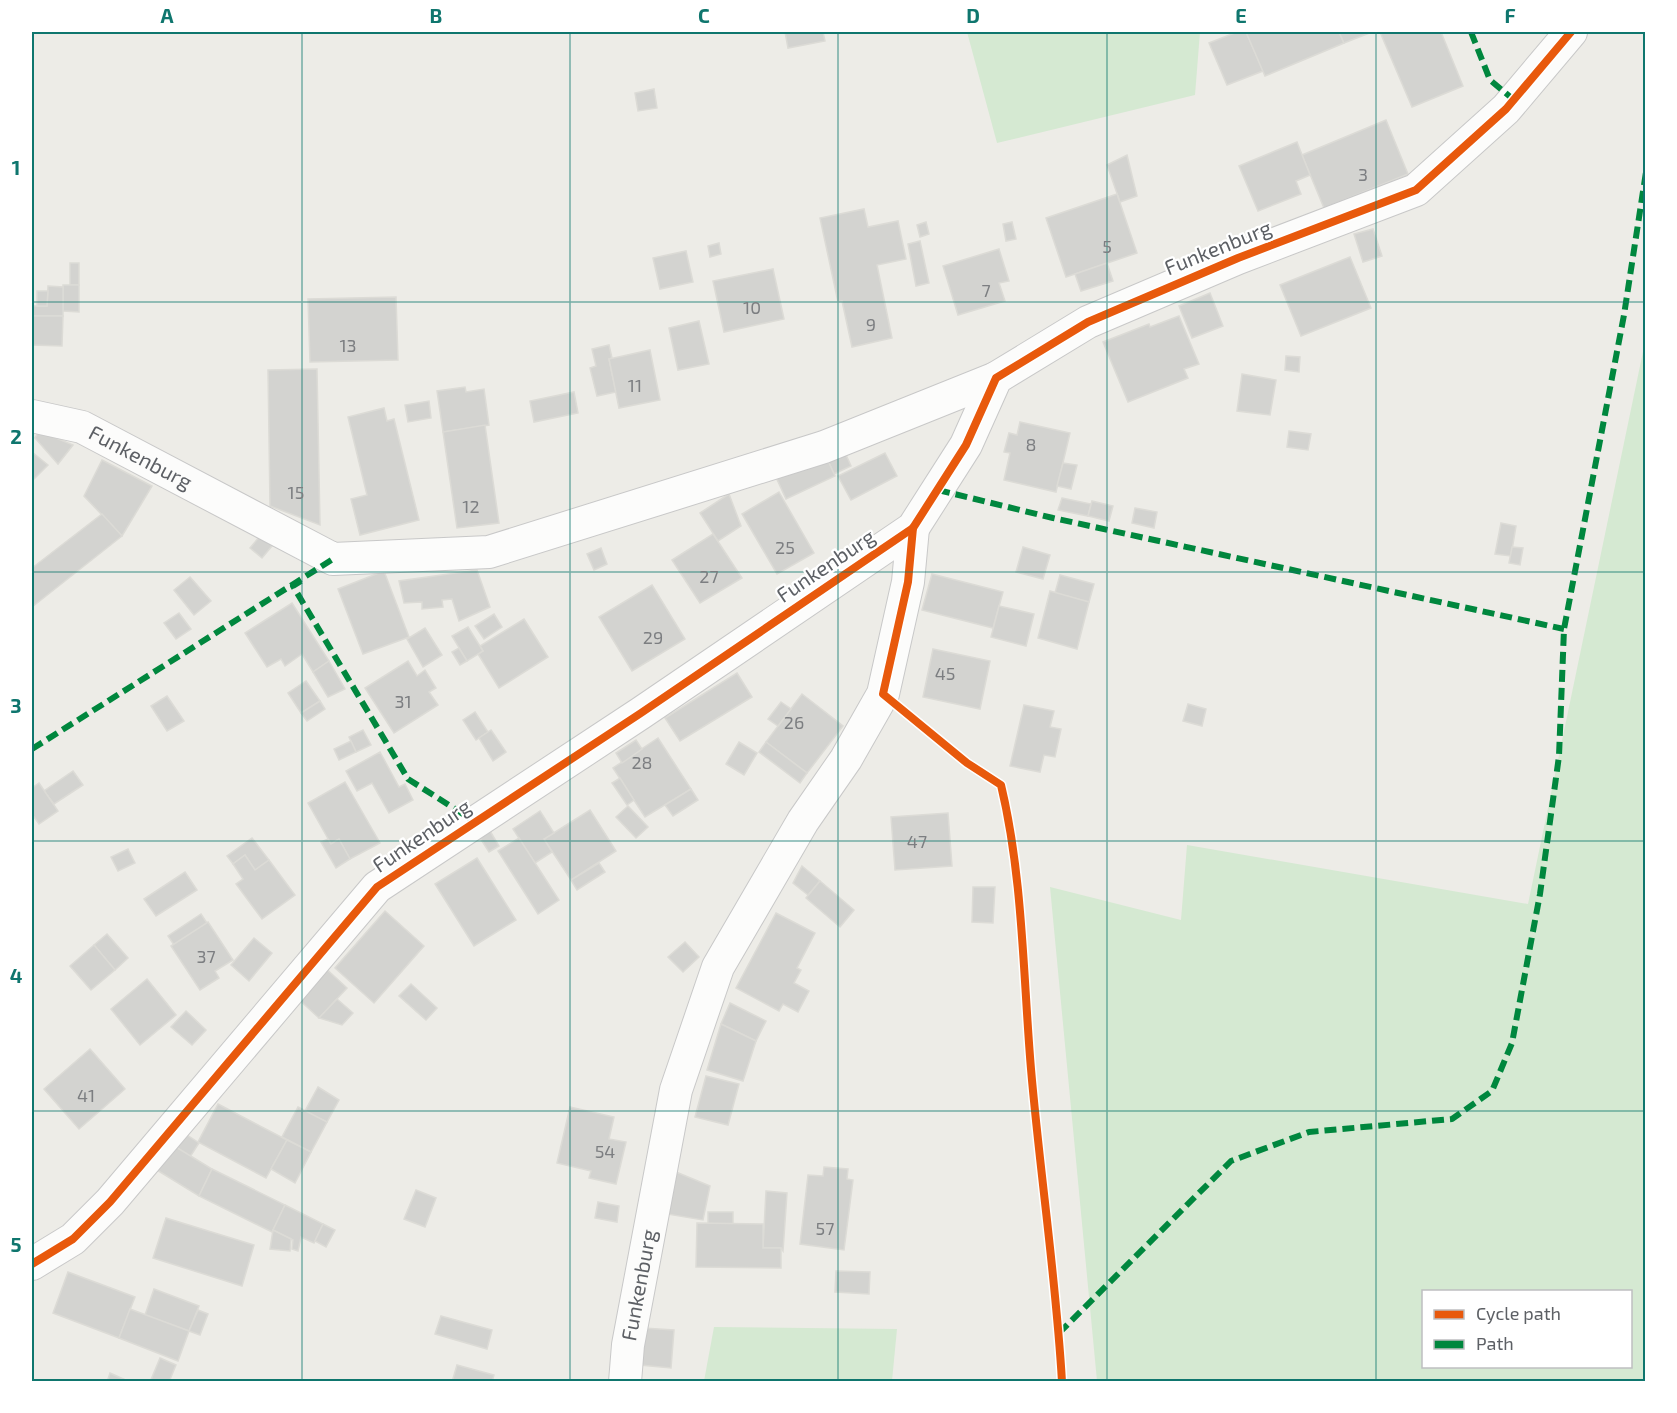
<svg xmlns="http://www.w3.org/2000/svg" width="1677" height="1413" font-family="'Exo 2',sans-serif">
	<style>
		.green { fill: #d5e9d2; fill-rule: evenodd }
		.building { fill: #d3d3d0; stroke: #dcdbd6; stroke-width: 1.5 }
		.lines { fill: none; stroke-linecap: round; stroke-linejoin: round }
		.street-casing { stroke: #c8c8c8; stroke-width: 34 }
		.street { stroke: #fcfcfb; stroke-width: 32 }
		.quiet { stroke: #00873e; stroke-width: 6; stroke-dasharray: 12 6; stroke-linecap: butt }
		.cycleway-casing { stroke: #fff; stroke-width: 11 }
		.cycleway { stroke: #e8590c; stroke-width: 8 }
		.grid { fill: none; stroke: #0f766e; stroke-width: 1.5; stroke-opacity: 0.55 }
		.labels { text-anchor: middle; stroke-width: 4.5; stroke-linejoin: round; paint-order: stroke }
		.number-label { font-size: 18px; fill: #7c7e81 }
		.street-label { font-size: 21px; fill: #5d6065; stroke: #fff }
		.neatline { fill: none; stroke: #0f766e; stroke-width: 2 }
		.grid-label { font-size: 20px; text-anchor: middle; font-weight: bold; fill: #0f766e }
	</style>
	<rect width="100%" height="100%" fill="#edece7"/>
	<!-- green -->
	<g class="green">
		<polygon points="967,32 1200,32 1195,95 997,143"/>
		<path d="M 1645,342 L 1645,1381 L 1097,1381 L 1050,887 L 1181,920 L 1187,845 L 1528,904 ZM 1424,1292 L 1630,1292 L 1630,1366 L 1424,1366 Z"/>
		<polygon points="714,1327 897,1329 892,1381 704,1381"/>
	</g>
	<!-- building -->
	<g class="building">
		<polygon points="785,32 823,32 825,41 788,48"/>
		<polygon points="1237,32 1246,32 1263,71 1227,85 1209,43"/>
		<polygon points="1246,32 1339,32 1344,43 1265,76"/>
		<polygon points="1339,32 1372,32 1344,43"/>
		<polygon points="1380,32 1441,32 1463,86 1412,107"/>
		<polygon points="654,89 657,108 638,111 635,93"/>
		<polygon points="1386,120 1408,174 1324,208 1302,155"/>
		<polygon points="1297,142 1310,175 1296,181 1301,194 1258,211 1239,166"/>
		<polygon points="1127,155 1137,196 1120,202 1107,165"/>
		<polygon points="1117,194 1137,253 1066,277 1046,218"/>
		<polygon points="864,209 868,227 898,221 906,259 877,265 892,338 852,347 842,301 838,302 820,218"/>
		<polygon points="926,222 929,234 920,237 917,225"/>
		<polygon points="1012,222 1016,239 1006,241 1003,224"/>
		<polygon points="1373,229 1382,256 1363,262 1354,234"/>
		<polygon points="920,241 929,283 916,286 908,244"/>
		<polygon points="719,243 721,254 710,257 708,246"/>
		<polygon points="999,249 1009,281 999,283 1005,301 958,315 943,266"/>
		<polygon points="686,251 693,282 660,289 653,258"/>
		<polygon points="1350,257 1371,308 1301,336 1280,285"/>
		<rect x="70" y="263" width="9" height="22"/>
		<polygon points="1107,263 1113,281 1081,291 1075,274"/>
		<polygon points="773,269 784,319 724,332 713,281"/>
		<polygon points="63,285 79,285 79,312 63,311"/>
		<polygon points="48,286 63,287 63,316 32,316 32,306 47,306"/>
		<polygon points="37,291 48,291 47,306 37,306"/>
		<polygon points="1210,293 1223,326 1192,338 1179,306"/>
		<polygon points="396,297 398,360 310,362 308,299"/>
		<polygon points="32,316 63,316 62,346 32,345"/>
		<polygon points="1179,316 1199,364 1184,369 1188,378 1128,402 1103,342 1149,324 1150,327"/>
		<polygon points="699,321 709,364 678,370 669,328"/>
		<polygon points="609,345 612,358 609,359 616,392 597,396 590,368 596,366 592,349"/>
		<polygon points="650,350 660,400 619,408 609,359"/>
		<polygon points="1286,356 1300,357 1299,372 1285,370"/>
		<polygon points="317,369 320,525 270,506 268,370"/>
		<polygon points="1242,374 1276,380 1270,415 1237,411"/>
		<polygon points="465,387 466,392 484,389 489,425 443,432 437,391"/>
		<polygon points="574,392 578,413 534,422 530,401"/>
		<polygon points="429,401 431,418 408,422 405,405"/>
		<polygon points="384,408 387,421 394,419 419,520 360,535 351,499 367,495 348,417"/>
		<polygon points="1020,422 1070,433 1056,492 1004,480 1010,453 1004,452 1009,433 1017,435"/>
		<polygon points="485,425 499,523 457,528 443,432"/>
		<polygon points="39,431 73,445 58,464 35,438"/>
		<polygon points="1289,431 1311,434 1308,450 1287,447"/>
		<polygon points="843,448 851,466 834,474 826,456"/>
		<polygon points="32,452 48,465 32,481"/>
		<polygon points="824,452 835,476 786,499 775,475"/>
		<polygon points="885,453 897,476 851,500 838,476"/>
		<polygon points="102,460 152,486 122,536 84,496"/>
		<polygon points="1063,463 1077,465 1071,489 1057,486"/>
		<polygon points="779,492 814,553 777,574 742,514"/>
		<polygon points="729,494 741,526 718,541 700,513"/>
		<polygon points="1062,498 1091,504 1088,516 1058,510"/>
		<polygon points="1092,501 1113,506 1109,521 1088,516"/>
		<polygon points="1135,508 1157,512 1154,528 1132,523"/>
		<polygon points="102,514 122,536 32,607 32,568"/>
		<polygon points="1501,523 1516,526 1511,556 1495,554"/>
		<polygon points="713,534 742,578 700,603 672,560"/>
		<polygon points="260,536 272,546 262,558 250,548"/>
		<polygon points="1023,547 1050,555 1043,579 1016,572"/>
		<polygon points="1512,547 1523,548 1520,565 1509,563"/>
		<polygon points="601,548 607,564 594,570 587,554"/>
		<polygon points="477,570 490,607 459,621 452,599 442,600 443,607 422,609 422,602 404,603 399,581"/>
		<polygon points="384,571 409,637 363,654 338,589"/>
		<polygon points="932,574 1003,592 993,628 922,610"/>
		<polygon points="1060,575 1094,584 1089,602 1055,593"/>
		<polygon points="190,577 211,601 194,615 174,590"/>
		<polygon points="652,585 685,639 632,671 599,617"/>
		<polygon points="1050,591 1089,602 1077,649 1038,638"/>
		<polygon points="292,603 329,661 313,672 302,654 285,666 281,659 267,667 245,633"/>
		<polygon points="999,606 1034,614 1026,646 991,637"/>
		<polygon points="179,613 191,629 176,639 164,623"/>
		<polygon points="494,614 502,627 484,639 475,626"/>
		<polygon points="524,619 548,657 499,688 478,654 483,651 480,646"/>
		<polygon points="468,627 483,651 467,661 452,636"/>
		<polygon points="425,628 442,655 423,667 407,639"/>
		<polygon points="459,648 467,661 460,665 452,652"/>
		<polygon points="933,649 990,661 980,709 923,697"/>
		<polygon points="329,661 345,689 328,697 313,672"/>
		<polygon points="408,661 417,676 425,670 436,688 429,692 438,705 394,733 365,688"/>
		<polygon points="737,673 752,697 680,741 665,718"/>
		<polygon points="306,681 320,701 301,713 288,693"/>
		<polygon points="802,694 843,726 807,773 766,742"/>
		<polygon points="167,696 184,721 167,731 151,706"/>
		<polygon points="320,701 325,709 307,721 301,713"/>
		<polygon points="781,702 791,709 778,726 768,719"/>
		<polygon points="1188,704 1206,709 1202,726 1183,721"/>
		<polygon points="1024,705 1054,711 1050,727 1061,729 1055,757 1044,755 1040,772 1010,766"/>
		<polygon points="475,712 488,732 476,740 463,720"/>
		<polygon points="363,730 371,745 356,752 349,737"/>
		<polygon points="491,730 506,752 493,761 479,738"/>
		<polygon points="658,738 691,789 645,817 613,768"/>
		<polygon points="636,740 642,749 622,763 616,753"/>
		<polygon points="351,741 356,752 339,760 334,749"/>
		<polygon points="739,742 757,753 744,775 726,764"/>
		<polygon points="766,742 807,773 800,783 759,752"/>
		<polygon points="380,752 399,787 405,784 413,800 389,813 372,783 357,791 346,771"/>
		<polygon points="73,771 83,785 54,804 44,791"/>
		<polygon points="620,778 634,800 627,805 612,783"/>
		<polygon points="345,782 380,843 350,859 339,839 331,844 308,803"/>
		<polygon points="39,783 58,811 39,824 32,814 32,788"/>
		<polygon points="691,789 698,800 673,816 665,805"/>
		<polygon points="628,806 648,827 636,838 616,817"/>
		<polygon points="590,810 616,851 571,880 544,839"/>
		<polygon points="540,811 554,833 544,839 552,852 535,863 513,829"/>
		<polygon points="948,813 952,866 895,870 891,817"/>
		<polygon points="490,831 499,846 489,852 480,838"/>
		<polygon points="252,838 269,860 255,870 245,855 233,864 227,856"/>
		<polygon points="519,838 559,900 538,914 498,851"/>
		<polygon points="328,839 331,844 339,839 350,859 336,868 321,842"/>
		<polygon points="128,849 135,863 118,871 111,857"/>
		<polygon points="245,855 255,870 269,860 295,895 262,919 236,884 243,879 233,864"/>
		<polygon points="477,858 516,920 474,946 435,884"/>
		<polygon points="599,863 605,872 577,890 571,880"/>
		<polygon points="802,866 820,881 808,895 793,883"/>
		<polygon points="185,872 197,890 156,916 144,899"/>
		<polygon points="820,881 854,910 840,927 806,898"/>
		<polygon points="973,887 995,887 993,923 972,922"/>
		<polygon points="385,911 424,946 374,1003 335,968"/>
		<polygon points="776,913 815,933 797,968 801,970 794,983 809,991 798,1012 783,1004 779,1011 736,988"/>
		<polygon points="201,914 207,923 174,945 168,936"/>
		<polygon points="208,922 233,960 215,971 219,978 200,990 171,946"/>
		<polygon points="107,934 128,958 115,970 94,945"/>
		<polygon points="254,938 272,953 249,981 231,965"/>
		<polygon points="685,942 699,957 683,972 668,957"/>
		<polygon points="94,945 115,970 91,990 70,966"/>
		<polygon points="322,965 347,988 319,1018 294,995"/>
		<polygon points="147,979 176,1015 140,1045 111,1009"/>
		<polygon points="411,984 437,1008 426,1020 399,996"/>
		<polygon points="337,999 353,1013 342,1025 319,1018"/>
		<polygon points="730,1003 766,1021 756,1041 721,1024"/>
		<polygon points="186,1011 206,1030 192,1045 171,1027"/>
		<polygon points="721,1024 756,1041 743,1081 707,1070"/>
		<polygon points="90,1049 125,1089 79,1129 44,1089"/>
		<polygon points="706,1076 739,1084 728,1125 695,1117"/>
		<polygon points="318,1087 339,1100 327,1122 305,1111"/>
		<polygon points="218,1104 287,1140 266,1178 198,1142"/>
		<polygon points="298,1107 327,1122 311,1152 282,1137"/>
		<polygon points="570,1107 614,1117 609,1139 626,1142 616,1184 589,1178 591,1171 557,1163"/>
		<polygon points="181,1131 199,1143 190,1157 171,1144"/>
		<polygon points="287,1140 311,1152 295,1183 271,1169"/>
		<polygon points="171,1144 212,1169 199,1196 152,1167"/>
		<polygon points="824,1167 848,1169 847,1179 853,1180 844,1250 800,1244 808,1175 823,1176"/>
		<polygon points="212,1169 285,1205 272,1232 199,1196"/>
		<polygon points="676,1172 710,1186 703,1220 667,1214"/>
		<polygon points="416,1190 436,1198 425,1227 404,1219"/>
		<polygon points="766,1191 787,1193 783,1251 781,1248 763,1248"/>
		<polygon points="598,1202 619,1206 617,1222 595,1218"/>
		<polygon points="285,1205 323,1224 314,1243 301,1237 298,1251 292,1249 293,1240 273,1230"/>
		<rect x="708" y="1212" width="25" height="12"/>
		<polygon points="166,1218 254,1245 242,1286 153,1258"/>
		<polygon points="697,1223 763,1224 763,1248 781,1248 781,1268 696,1267"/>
		<polygon points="323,1224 335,1230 326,1247 315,1241"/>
		<polygon points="273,1230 291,1239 290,1251 270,1249"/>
		<polygon points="836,1271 870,1272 869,1294 835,1292"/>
		<polygon points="68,1272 135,1297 119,1338 53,1313"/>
		<polygon points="154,1289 199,1306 189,1331 145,1315"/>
		<polygon points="130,1309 189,1331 178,1361 119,1338"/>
		<polygon points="198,1310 208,1314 200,1335 189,1331"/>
		<polygon points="441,1316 492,1330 487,1349 435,1334"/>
		<polygon points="643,1328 674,1330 671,1368 640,1365"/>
		<polygon points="160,1358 176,1365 169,1382 150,1382"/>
		<polygon points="457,1365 494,1375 492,1382 452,1382"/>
		<polygon points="110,1373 130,1382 107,1382"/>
	</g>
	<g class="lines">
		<!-- street casing -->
		<g class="street-casing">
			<g id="street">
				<path id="s1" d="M 32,416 L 82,427 L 333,559 L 489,552 L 824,447 L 996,378"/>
				<polyline points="32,1264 73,1239 110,1202 377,887 641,713 913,528 966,445 996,378 1088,322 1238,258 1416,190 1506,109 1571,32"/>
				<path id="s2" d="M 625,1382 L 628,1345 L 676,1090 L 718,967 L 803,821 L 846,759 L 883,694 L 908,582 L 913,528"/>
			</g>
		</g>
		<!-- street -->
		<use href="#street" class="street"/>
		<!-- quiet -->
		<g class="quiet">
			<polyline points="1471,32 1490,80 1514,100"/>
			<polyline points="938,490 1053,518 1564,629"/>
			<polyline points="301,581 293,586 408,779 474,821"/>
			<polyline points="32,749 333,559"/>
			<polyline points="1059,1333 1231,1161 1309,1132 1452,1119 1492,1091 1512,1043 1540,894 1559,756 1564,629 1624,315 1646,172"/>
		</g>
		<!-- cycleway casing -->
		<g class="cycleway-casing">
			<g id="cycleway">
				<path d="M 913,528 L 908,582 L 883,694 L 967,763 L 1001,785 C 1023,877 1023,975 1031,1069 C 1040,1174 1056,1277 1062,1382"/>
				<polyline points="32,1264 73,1239 110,1202 377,887 641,713 913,528 966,445 996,378 1088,322 1238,258 1416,190 1506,109 1571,32"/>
			</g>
		</g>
		<!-- cycleway -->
		<use href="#cycleway" class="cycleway"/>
	</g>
	<!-- grid -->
	<path class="grid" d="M 302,32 L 302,1382M 570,32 L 570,1382M 838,32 L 838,1382M 1107,32 L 1107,1382M 1376,32 L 1376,1382M 32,302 L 1646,302M 32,572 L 1646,572M 32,841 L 1646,841M 32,1111 L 1646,1111"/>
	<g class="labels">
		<!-- number labels -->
		<g class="number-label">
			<text x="1363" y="181">3</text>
			<text x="1107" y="253">5</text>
			<text x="986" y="297">7</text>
			<text x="752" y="314">10</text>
			<text x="871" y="331">9</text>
			<text x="348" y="352">13</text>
			<text x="635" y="392">11</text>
			<text x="1031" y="451">8</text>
			<text x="296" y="499">15</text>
			<text x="471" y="513">12</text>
			<text x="785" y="554">25</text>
			<text x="709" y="583">27</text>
			<text x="653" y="644">29</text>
			<text x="945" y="680">45</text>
			<text x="403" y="708">31</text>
			<text x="794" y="729">26</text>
			<text x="642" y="769">28</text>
			<text x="917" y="848">47</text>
			<text x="206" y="963">37</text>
			<text x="86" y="1102">41</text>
			<text x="605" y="1158">54</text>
			<text x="825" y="1235">57</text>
		</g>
		<!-- street labels -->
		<g class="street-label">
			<text transform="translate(1218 248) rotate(-22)" y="7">Funkenburg</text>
			<text dy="7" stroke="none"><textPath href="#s1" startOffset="117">Funkenburg</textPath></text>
			<text transform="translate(826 566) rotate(-34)" y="7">Funkenburg</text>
			<text transform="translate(422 836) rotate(-34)" y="7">Funkenburg</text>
			<text dy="7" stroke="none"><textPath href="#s2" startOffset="98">Funkenburg</textPath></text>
		</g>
	</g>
	<!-- border -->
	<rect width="1677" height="1413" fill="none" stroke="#ffffff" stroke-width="66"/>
	<!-- legend -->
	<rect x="1422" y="1290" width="210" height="78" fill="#ffffff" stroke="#bebfc1" stroke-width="1.5"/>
	<rect x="1434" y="1310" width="30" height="9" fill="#e8590c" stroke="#bebfc1" stroke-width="1.5"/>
	<text x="1476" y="1320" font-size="18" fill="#5d6065">Cycle path</text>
	<rect x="1434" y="1340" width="30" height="9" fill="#00873e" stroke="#bebfc1" stroke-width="1.5"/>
	<text x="1476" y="1350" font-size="18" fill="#5d6065">Path</text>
	<rect x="33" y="33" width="1611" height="1347" class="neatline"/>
	<g class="grid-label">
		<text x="167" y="23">A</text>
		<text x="436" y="23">B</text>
		<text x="704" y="23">C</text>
		<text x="973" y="23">D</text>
		<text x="1241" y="23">E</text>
		<text x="1510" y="23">F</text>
		<text x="16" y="175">1</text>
		<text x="16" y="444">2</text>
		<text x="16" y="713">3</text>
		<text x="16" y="983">4</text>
		<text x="16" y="1252">5</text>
	</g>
</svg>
